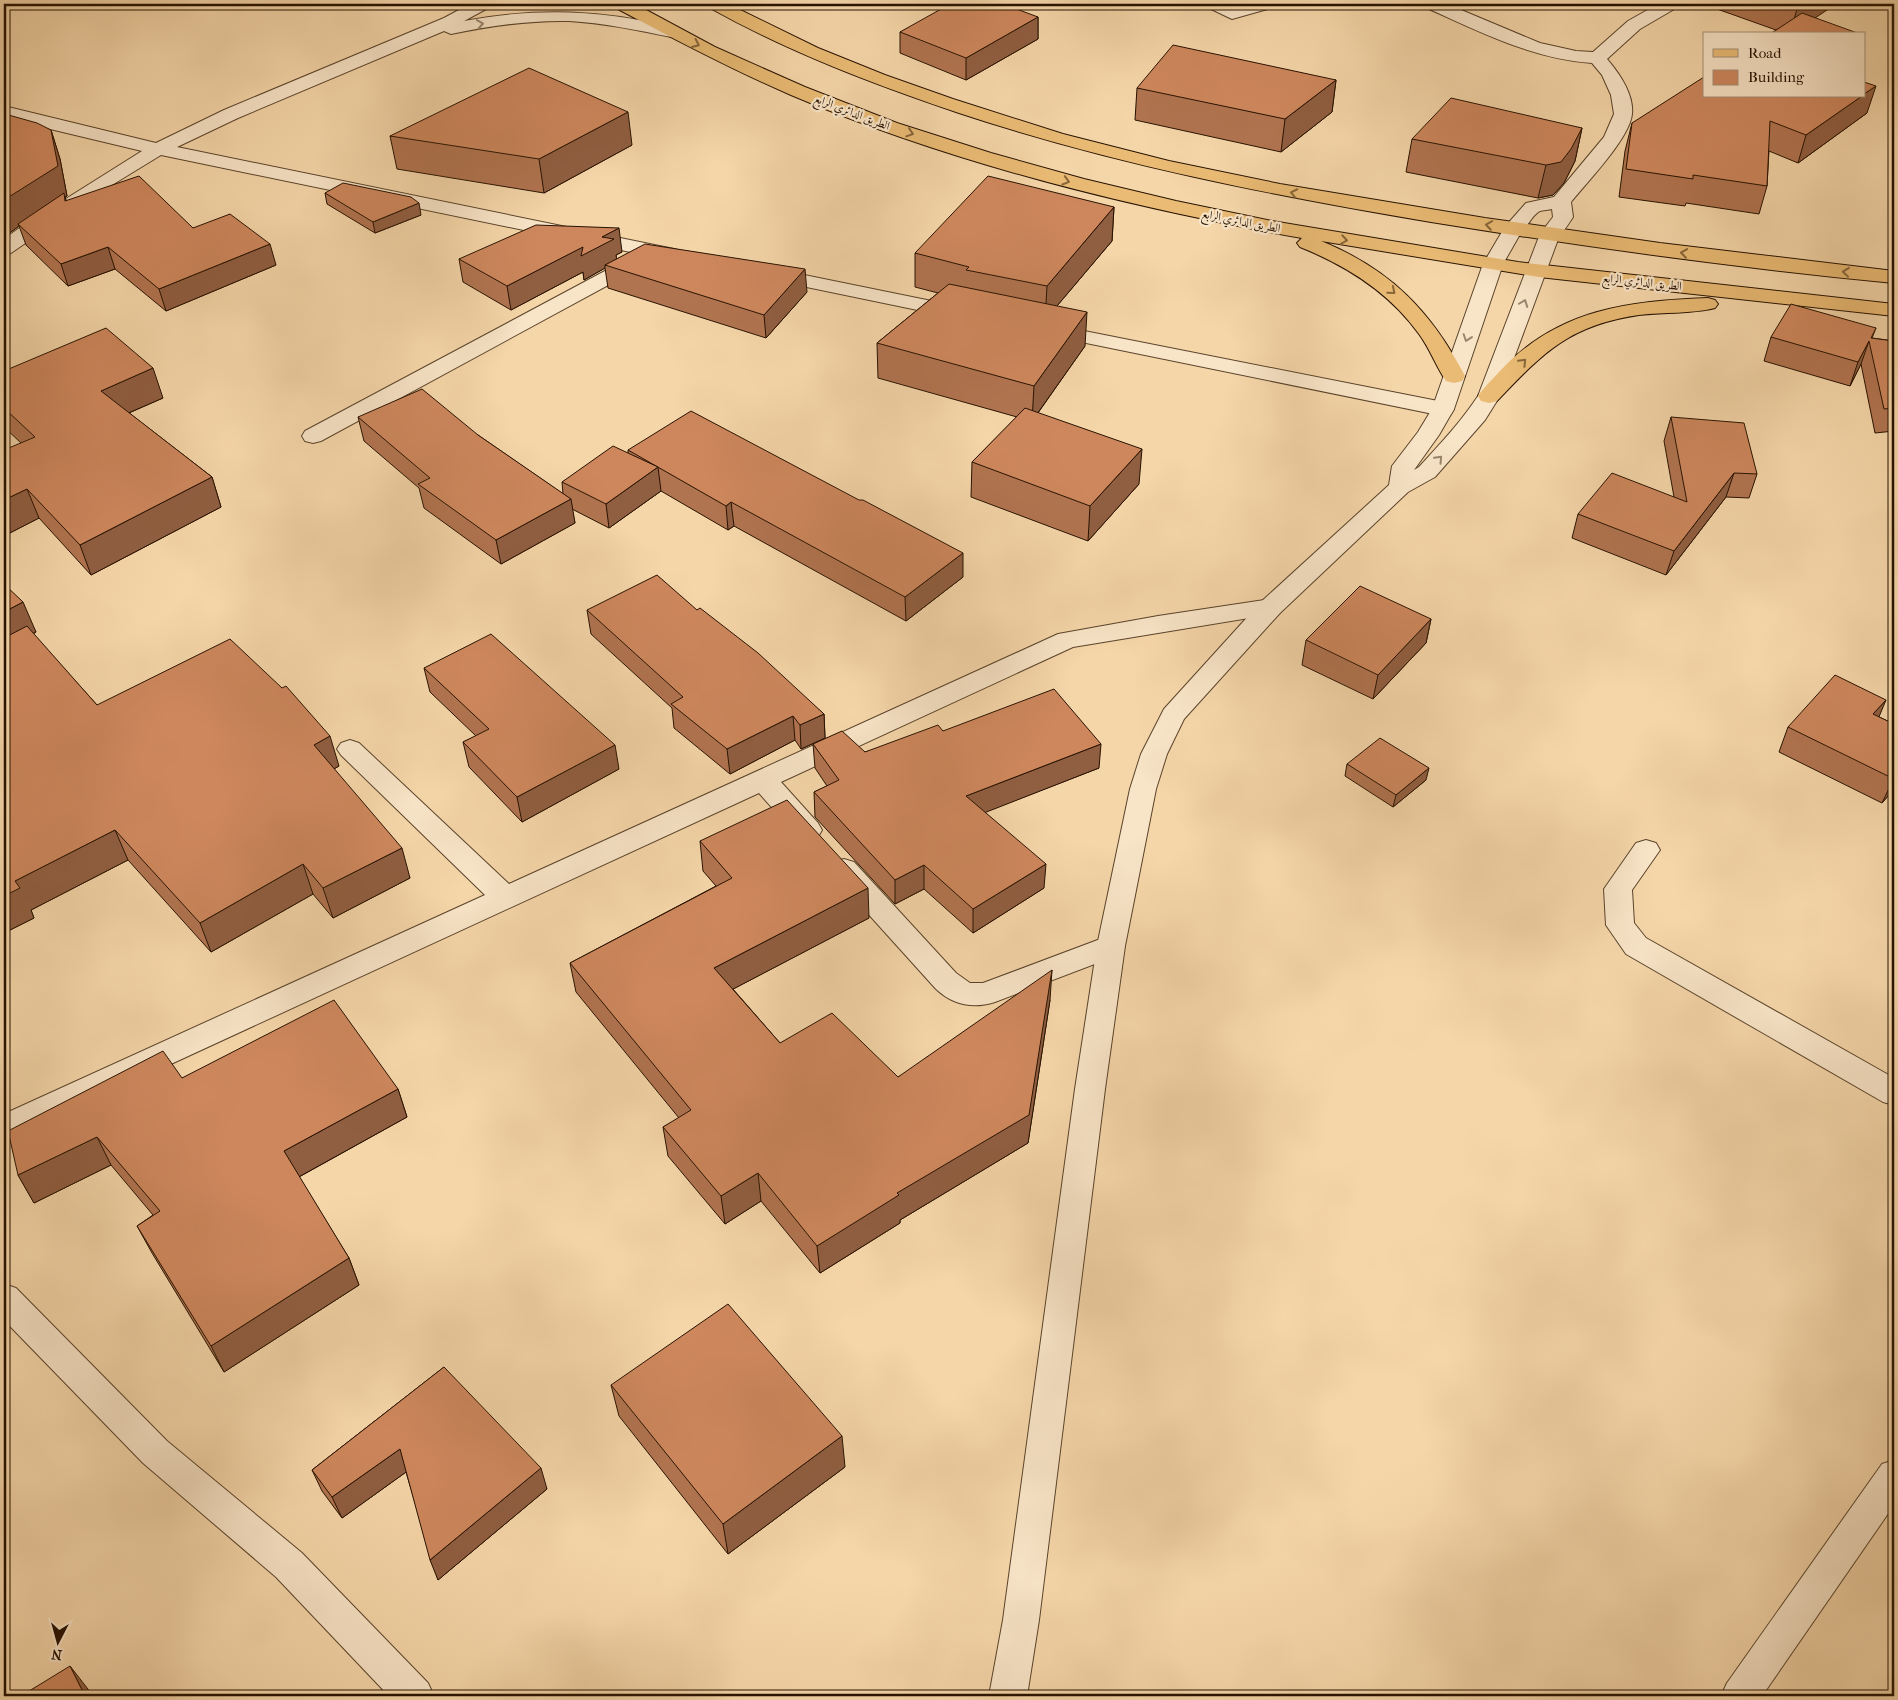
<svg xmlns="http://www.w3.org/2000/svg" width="1898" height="1700" font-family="'IM FELL French Canon',Amiri,serif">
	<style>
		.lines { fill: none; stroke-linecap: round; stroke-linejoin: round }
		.minor-casing { stroke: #5a432a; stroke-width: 2 }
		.tertiary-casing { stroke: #5a432a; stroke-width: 2 }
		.primary-casing { stroke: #271200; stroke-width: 2 }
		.minor { fill: #f8e4c7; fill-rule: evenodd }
		.tertiary { fill: #f8e4c7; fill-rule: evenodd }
		.primary { fill: #eabb74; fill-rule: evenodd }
		.wall { fill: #b17450; stroke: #271200 }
		.shaded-wall { fill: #905e41; stroke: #271200 }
		.building { fill: #ce875d; stroke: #271200 }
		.oneway { stroke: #9a866d }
		.oneway2 { stroke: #88663a }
		.labels { text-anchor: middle; stroke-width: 4.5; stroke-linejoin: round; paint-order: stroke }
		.far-street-label { font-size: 12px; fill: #271200; stroke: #f8e4c7 }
	</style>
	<rect width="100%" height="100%" fill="#f5d6a9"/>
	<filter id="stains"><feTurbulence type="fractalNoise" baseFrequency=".004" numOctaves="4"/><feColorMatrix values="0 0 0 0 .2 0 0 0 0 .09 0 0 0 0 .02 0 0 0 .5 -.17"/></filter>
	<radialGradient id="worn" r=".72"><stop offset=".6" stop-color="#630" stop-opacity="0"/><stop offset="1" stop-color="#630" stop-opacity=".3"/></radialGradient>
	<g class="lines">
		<!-- minor casing -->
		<g class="minor-casing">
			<g id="minor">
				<path d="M 470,4 L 491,4 L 488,8 L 464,21 C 539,7 604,10 677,28 L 680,32 L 677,36 L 671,37 C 637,30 603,23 569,21 C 529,20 490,26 451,34 L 444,31 L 238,118 L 177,147 L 674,249 L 681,251 L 684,255 L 681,259 L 674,261 L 644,255 L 650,260 L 647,264 L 321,441 L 313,443 L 305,441 L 302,436 L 305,431 L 633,256 L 640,254 L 161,155 L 94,196 L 11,253 L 4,255 L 4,239 L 18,229 L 142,151 L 4,118 L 4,106 L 156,143 L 224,110 L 444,18 Z"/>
				<polygon points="1206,4 1227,4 1234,8 1248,4 1274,4 1271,8 1232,19 1209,8"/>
				<path d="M 1424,4 L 1447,4 L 1540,43 L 1576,51 L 1593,52 L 1628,21 L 1658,4 L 1679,4 L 1676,8 L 1640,29 L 1607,59 C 1619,73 1634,94 1632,114 C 1630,138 1587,182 1571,202 L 1573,217 C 1565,229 1559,242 1543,238 L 1540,234 L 1553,217 L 1552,209 C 1549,210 1543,210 1540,211 C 1526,219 1527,239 1506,233 L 1503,229 L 1526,203 L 1554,197 L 1604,137 L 1614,114 L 1611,95 L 1602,75 L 1592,63 C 1533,59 1480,32 1427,8 Z"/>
				<polygon points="770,268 961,307 968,309 971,313 968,317 961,319 763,278 760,274 763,270"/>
				<polygon points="1049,324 1443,402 1451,404 1454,409 1451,414 1443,416 1042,334 1038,330 1042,326"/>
				<polygon points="1271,599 1280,601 1283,607 1280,613 1073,647 781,782 818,823 822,830 818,837 808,840 798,837 759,793 4,1141 4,1114 485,895 341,755 337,749 341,743 350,740 359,743 509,884 1058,634 1158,616"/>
				<polygon points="1646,840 1656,843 1660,850 1632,890 1634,923 1646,938 1894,1078 1894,1105 1883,1102 1626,954 1606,925 1604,889 1636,843"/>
				<path d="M 844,859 L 854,862 L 956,973 L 970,983 L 983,983 L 1111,935 L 1121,938 L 1125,946 L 1121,954 L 995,1002 C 973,1009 953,1005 936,989 L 834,876 L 830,869 L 834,862 Z"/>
				<polygon points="4,1284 16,1288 167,1441 302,1553 428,1683 434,1696 389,1696 276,1577 143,1463 4,1320"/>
				<polygon points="1894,1460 1894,1505 1762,1696 1721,1696 1727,1683 1882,1464"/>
			</g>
		</g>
		<!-- tertiary casing -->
		<g class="tertiary-casing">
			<path id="tertiary" d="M 1513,223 L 1520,225 L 1523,229 L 1503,264 L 1454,409 L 1439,435 L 1414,470 L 1419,467 C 1440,444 1461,422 1478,396 L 1540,234 L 1543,230 L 1550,228 L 1557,230 L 1560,234 L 1500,396 L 1485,420 L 1435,477 L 1408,492 L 1280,613 L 1184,719 L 1167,754 L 1156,789 L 1125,946 L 1105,1089 L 1039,1620 L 1027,1696 L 989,1696 L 1003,1620 L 1075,1089 L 1097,946 L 1130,789 L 1141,754 L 1164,709 L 1262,601 L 1389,485 L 1392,466 L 1418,432 L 1432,409 L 1483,264 L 1506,225 Z"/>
		</g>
		<!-- primary casing -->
		<g class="primary-casing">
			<g id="primary">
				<path d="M 613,4 L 635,4 L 715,47 L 805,87 L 897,123 L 991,153 L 1084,179 L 1176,201 L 1272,221 L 1518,262 L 1894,304 L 1894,316 L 1539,277 L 1321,241 C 1390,269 1431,311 1465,376 L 1462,381 L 1454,383 L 1446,381 C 1436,366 1430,349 1419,334 C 1389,292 1347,266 1300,247 L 1297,243 L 1302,238 C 1129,207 954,164 791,95 C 731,69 674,39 616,8 Z"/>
				<path d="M 707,4 L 728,4 L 818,48 L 885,75 L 953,99 L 1063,134 L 1169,161 L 1280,184 L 1485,218 L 1660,243 L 1894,271 L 1894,283 C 1739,268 1585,247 1431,222 C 1271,195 1113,164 959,113 C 873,84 789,52 710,8 Z"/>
				<path d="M 1708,298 L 1715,300 L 1718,304 L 1715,308 C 1691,314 1664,312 1639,315 C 1569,325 1543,353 1497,401 L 1489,403 L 1481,401 L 1478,396 C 1484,387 1493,379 1501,370 C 1559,309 1628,301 1708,298 Z"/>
			</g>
		</g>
		<!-- minor -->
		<use href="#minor" class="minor"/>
		<!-- tertiary -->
		<use href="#tertiary" class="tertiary"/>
		<!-- primary -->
		<use href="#primary" class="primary"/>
	</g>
	<!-- wall -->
	<g class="wall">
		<polygon points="1703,4 1836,4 1776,30"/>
		<polygon points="1038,17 1038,39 966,80 900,53 900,32"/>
		<polygon points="1336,80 1332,112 1281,152 1135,120 1137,88"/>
		<polygon points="1867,113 1798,163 1769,151 1767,186 1759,214 1686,203 1685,206 1619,197 1625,151 1632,123"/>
		<polygon points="1582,128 1575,161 1564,183 1553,195 1538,198 1406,172 1412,139"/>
		<polygon points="51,130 60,159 67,196 65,197 66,201 193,228 276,265 166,311 115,269 68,286 26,245 19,226 4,237"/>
		<polygon points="390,136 632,145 544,193 397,169"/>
		<polygon points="325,193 421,215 375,233 327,204"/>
		<polygon points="1114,207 1112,241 1057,306 1085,346 1038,413 1139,484 1088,541 971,497 972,462 1017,417 878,378 877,343 938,293 915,287 915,253"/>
		<polygon points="622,252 616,255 616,259 807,292 766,338 608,288 605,268 584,280 583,272 511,310 463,282 459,259"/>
		<polygon points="1876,328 1872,338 1894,341 1894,431 1875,433 1861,364 1850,386 1764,361 1771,337"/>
		<polygon points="4,371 163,398 129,413 212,477 221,507 91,575 39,518 4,536 21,443 4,427"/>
		<polygon points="358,417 478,435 563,494 562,482 628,453 628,450 963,577 906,621 734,526 728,530 661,491 609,528 572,509 575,523 501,564 424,508 419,488 364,441"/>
		<polygon points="1671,417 1757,474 1749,498 1726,497 1666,575 1572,538 1578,514 1674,497 1664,441"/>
		<polygon points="4,584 36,632 33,634 97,705 339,766 334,769 410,878 333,918 313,894 211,952 128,860 31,910 34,918 4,933"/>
		<polygon points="587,610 697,610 824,714 825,738 801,749 795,740 730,774 674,728 672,708 591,634"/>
		<polygon points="1431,619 1426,643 1373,699 1302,665 1306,640"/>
		<polygon points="424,668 619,769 522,822 469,767 463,742 476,736 430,692"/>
		<polygon points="1879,717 1894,724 1894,789 1882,803 1779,752 1788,727"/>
		<polygon points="943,731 1099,768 985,812 1044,888 973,933 924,889 895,904 815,817 814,792 827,786 815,768 813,744 865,752"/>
		<polygon points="1347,764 1426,780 1393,807 1345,776"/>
		<polygon points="700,841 869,918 733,989 780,1043 898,1077 1050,1000 1028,1143 900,1220 900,1223 820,1273 761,1201 725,1224 668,1156 663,1127 679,1118 576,992 570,963 716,886 703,871"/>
		<polygon points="182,1078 398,1089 407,1117 299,1177 349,1258 359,1285 224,1372 152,1253 137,1226 153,1215 111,1165 34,1203 18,1175"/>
		<polygon points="444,1367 547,1489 438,1580 406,1472 342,1518 322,1491 312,1470"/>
		<polygon points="611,1385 845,1467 728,1554 619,1416"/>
	</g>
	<!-- shaded-wall -->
	<g class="shaded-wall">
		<polygon points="1806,4 1836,4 1791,34 1790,34 1797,9"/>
		<polygon points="1038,17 1038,39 966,80 966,58"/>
		<polygon points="1336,80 1332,112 1281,152 1285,119"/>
		<polygon points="1876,86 1867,113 1798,163 1806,135 1862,96 1864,96 1864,94"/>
		<polygon points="628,112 632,145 544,193 539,159"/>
		<polygon points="1582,128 1575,161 1564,183 1553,195 1538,198 1546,165"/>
		<polygon points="51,130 60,159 67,196 65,197 71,214 18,224 19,226 4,237 4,200"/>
		<polygon points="419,203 421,215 375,233 373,222"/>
		<polygon points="1114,207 1112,241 1045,320 1047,286"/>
		<polygon points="619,228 622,252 616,255 617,262 605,265 605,268 584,280 583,272 511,310 507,286"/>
		<polygon points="270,244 276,265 166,311 159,289"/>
		<polygon points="108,247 115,269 68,286 61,264"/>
		<polygon points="805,269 807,292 766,338 764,315"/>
		<polygon points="1087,312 1085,346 1032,421 1034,386"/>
		<polygon points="1869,341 1861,364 1850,386 1858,362"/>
		<polygon points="153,368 163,398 112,420 101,391"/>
		<polygon points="1142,449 1139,484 1088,541 1090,506"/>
		<polygon points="658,467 661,491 609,528 606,504"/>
		<polygon points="1734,473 1726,497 1666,575 1674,551"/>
		<polygon points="212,477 221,507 91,575 80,545"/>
		<polygon points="27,489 39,518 4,536 4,500"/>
		<polygon points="571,499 575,523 501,564 496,540"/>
		<polygon points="731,502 734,526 728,530 726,506"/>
		<polygon points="963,553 963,577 906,621 905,597"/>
		<polygon points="23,602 36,632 4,649 4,612"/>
		<polygon points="1431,619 1426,643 1373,699 1378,675"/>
		<polygon points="1886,700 1876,724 1873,714"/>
		<polygon points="824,714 825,738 801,749 800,725"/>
		<polygon points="793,716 795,740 730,774 727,749"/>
		<polygon points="330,736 339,766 323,775 314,745"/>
		<polygon points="1101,744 1099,768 966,820 966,796"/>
		<polygon points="615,745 619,769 522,822 517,797"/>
		<polygon points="1429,768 1426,780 1393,807 1396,795"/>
		<polygon points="1894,778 1894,789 1882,803"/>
		<polygon points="115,830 128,860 31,910 34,918 4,933 4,896 15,881"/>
		<polygon points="402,848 410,878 333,918 323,888"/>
		<polygon points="303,864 313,894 211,952 200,923"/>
		<polygon points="1046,864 1044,888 973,933 973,909"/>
		<polygon points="924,865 924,889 895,904 895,880"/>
		<polygon points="868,888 869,918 718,997 714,968"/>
		<polygon points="1052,970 1050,1000 1028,1143 900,1220 900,1223 820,1273 817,1246 897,1193"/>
		<polygon points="398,1089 407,1117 295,1179 284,1151"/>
		<polygon points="97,1137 111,1165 34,1203 18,1175"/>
		<polygon points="758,1173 761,1201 725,1224 721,1196"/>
		<polygon points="349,1258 359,1285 224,1372 211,1346"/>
		<polygon points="842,1436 845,1467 728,1554 723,1524"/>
		<polygon points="400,1449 409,1470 342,1518 332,1497"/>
		<polygon points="541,1468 547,1489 438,1580 430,1560"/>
		<polygon points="70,1666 91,1693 93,1696 85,1696"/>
	</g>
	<!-- building -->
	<g class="building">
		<polygon points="950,4 1003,4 1038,17 966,58 900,32"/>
		<polygon points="1781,4 1806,4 1797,9"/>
		<polygon points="1802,13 1860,34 1770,34"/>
		<polygon points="1173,45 1336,80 1285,119 1137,88"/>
		<polygon points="529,68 628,112 539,159 390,136"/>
		<polygon points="1704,77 1704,96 1862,96 1806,135 1770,121 1767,186 1693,175 1693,179 1626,169 1632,123"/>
		<polygon points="1864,82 1876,86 1864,94"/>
		<polygon points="1451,98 1582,128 1571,149 1561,162 1546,165 1412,139"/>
		<polygon points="5,114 37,123 51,130 58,166 4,200 4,115"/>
		<polygon points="139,176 193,228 230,214 270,244 159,289 108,247 61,264 18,224 64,193 65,201"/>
		<polygon points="988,176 1114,207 1047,286 966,270 969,267 915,253"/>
		<polygon points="343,183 411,197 419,203 373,222 325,193"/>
		<polygon points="536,225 619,228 602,237 614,239 581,256 583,247 507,286 459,259"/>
		<polygon points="645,244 805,269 764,315 605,265"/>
		<polygon points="949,284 1087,312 1034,386 877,343"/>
		<polygon points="1791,304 1876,328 1871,338 1894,341 1894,408 1884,409 1869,341 1858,362 1771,337"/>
		<polygon points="106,328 153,368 101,391 212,477 80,545 27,489 4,500 4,450 35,437 4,408 4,371"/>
		<polygon points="422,389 478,435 571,499 496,540 418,484 430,478 358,417"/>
		<polygon points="1025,408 1142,449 1090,506 972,462"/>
		<polygon points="691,411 859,500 863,500 963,553 905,597 731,502 726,506 628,450"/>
		<polygon points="1671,417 1744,423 1757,474 1734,473 1674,551 1578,514 1612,473 1687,502"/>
		<polygon points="613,446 658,467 606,504 562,482"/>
		<polygon points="657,575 697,610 700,608 758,653 824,714 800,725 793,716 727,749 671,704 683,697 587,610"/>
		<polygon points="4,584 23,602 4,612"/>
		<polygon points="1360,586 1431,619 1378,675 1306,640"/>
		<polygon points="27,626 97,705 230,639 282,688 286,686 330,736 314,745 402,848 323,888 303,864 200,923 115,830 15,881 20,888 4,896 4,638"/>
		<polygon points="491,634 615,745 517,797 463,742 489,729 424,668"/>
		<polygon points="1835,675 1886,700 1873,714 1894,724 1894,779 1788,727"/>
		<polygon points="1054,689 1101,744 966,796 1046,864 973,909 924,865 895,880 814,792 839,780 813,744 842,731 865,752 938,725 943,731"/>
		<polygon points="1380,738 1429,768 1396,795 1347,764"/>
		<polygon points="787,800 868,888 714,968 780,1043 832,1013 898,1077 1052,970 1029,1115 897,1193 899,1195 817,1246 758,1173 721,1196 663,1127 691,1110 570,963 732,878 700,841"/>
		<polygon points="334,1000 398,1089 284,1151 349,1258 211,1346 137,1226 160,1211 97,1137 18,1175 8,1131 163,1051 182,1078"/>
		<polygon points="728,1304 842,1436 723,1524 611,1385"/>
		<polygon points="444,1367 541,1468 430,1560 400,1449 332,1497 312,1470"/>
		<polygon points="70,1666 85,1696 21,1696"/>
	</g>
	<!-- one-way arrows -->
	<defs><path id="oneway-chevron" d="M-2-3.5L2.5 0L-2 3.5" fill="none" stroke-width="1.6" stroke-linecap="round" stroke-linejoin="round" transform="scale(1.25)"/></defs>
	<g class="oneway">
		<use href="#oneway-chevron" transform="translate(480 24) rotate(-9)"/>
		<use href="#oneway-chevron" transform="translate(1524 303) rotate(-69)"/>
		<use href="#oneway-chevron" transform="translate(1467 338) rotate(109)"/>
		<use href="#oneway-chevron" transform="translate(1439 459) rotate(-47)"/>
	</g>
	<g class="oneway2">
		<use href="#oneway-chevron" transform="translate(696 44) rotate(25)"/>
		<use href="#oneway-chevron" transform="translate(910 133) rotate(18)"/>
		<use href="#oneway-chevron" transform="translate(1066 181) rotate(16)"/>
		<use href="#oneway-chevron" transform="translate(1294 193) rotate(-168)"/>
		<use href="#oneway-chevron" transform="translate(1489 225) rotate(-171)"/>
		<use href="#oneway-chevron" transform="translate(1344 240) rotate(9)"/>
		<use href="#oneway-chevron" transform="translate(1684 253) rotate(-172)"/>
		<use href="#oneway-chevron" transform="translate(1846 272) rotate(-174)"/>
		<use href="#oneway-chevron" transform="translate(1392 291) rotate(40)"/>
		<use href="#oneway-chevron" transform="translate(1523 362) rotate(-46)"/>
	</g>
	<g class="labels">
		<!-- far-street labels -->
		<g class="far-street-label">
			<text transform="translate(852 112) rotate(21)" y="4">الطريق الدائري الرابع</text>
			<text transform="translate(1241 221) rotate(11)" y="4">الطريق الدائري الرابع</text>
			<text transform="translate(1642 282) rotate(6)" y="4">الطريق الدائري الرابع</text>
		</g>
	</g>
	<!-- margin -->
	<rect width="1898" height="1700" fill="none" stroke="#f5d6a9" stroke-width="20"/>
	<rect x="5" y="5" width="1888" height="1690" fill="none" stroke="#271200" stroke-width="2.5"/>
	<rect x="10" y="10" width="1878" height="1680" fill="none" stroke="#271200"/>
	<!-- legend -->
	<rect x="1703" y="32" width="162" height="65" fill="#f8e4c7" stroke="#a49077"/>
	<rect x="1713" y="49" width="25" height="8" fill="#eabb74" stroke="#a49077"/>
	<text x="1748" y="58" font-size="15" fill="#271200">Road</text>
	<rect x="1713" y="70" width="25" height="15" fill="#ce875d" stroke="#a49077"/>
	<text x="1748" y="82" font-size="15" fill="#271200">Building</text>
	<!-- north arrow -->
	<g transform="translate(58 1642) rotate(186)" stroke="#f8e4c7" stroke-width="4" paint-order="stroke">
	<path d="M0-4L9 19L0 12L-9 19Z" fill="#271200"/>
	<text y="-8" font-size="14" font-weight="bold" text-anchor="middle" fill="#271200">N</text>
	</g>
	<rect width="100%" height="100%" filter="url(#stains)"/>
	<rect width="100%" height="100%" fill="url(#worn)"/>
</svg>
